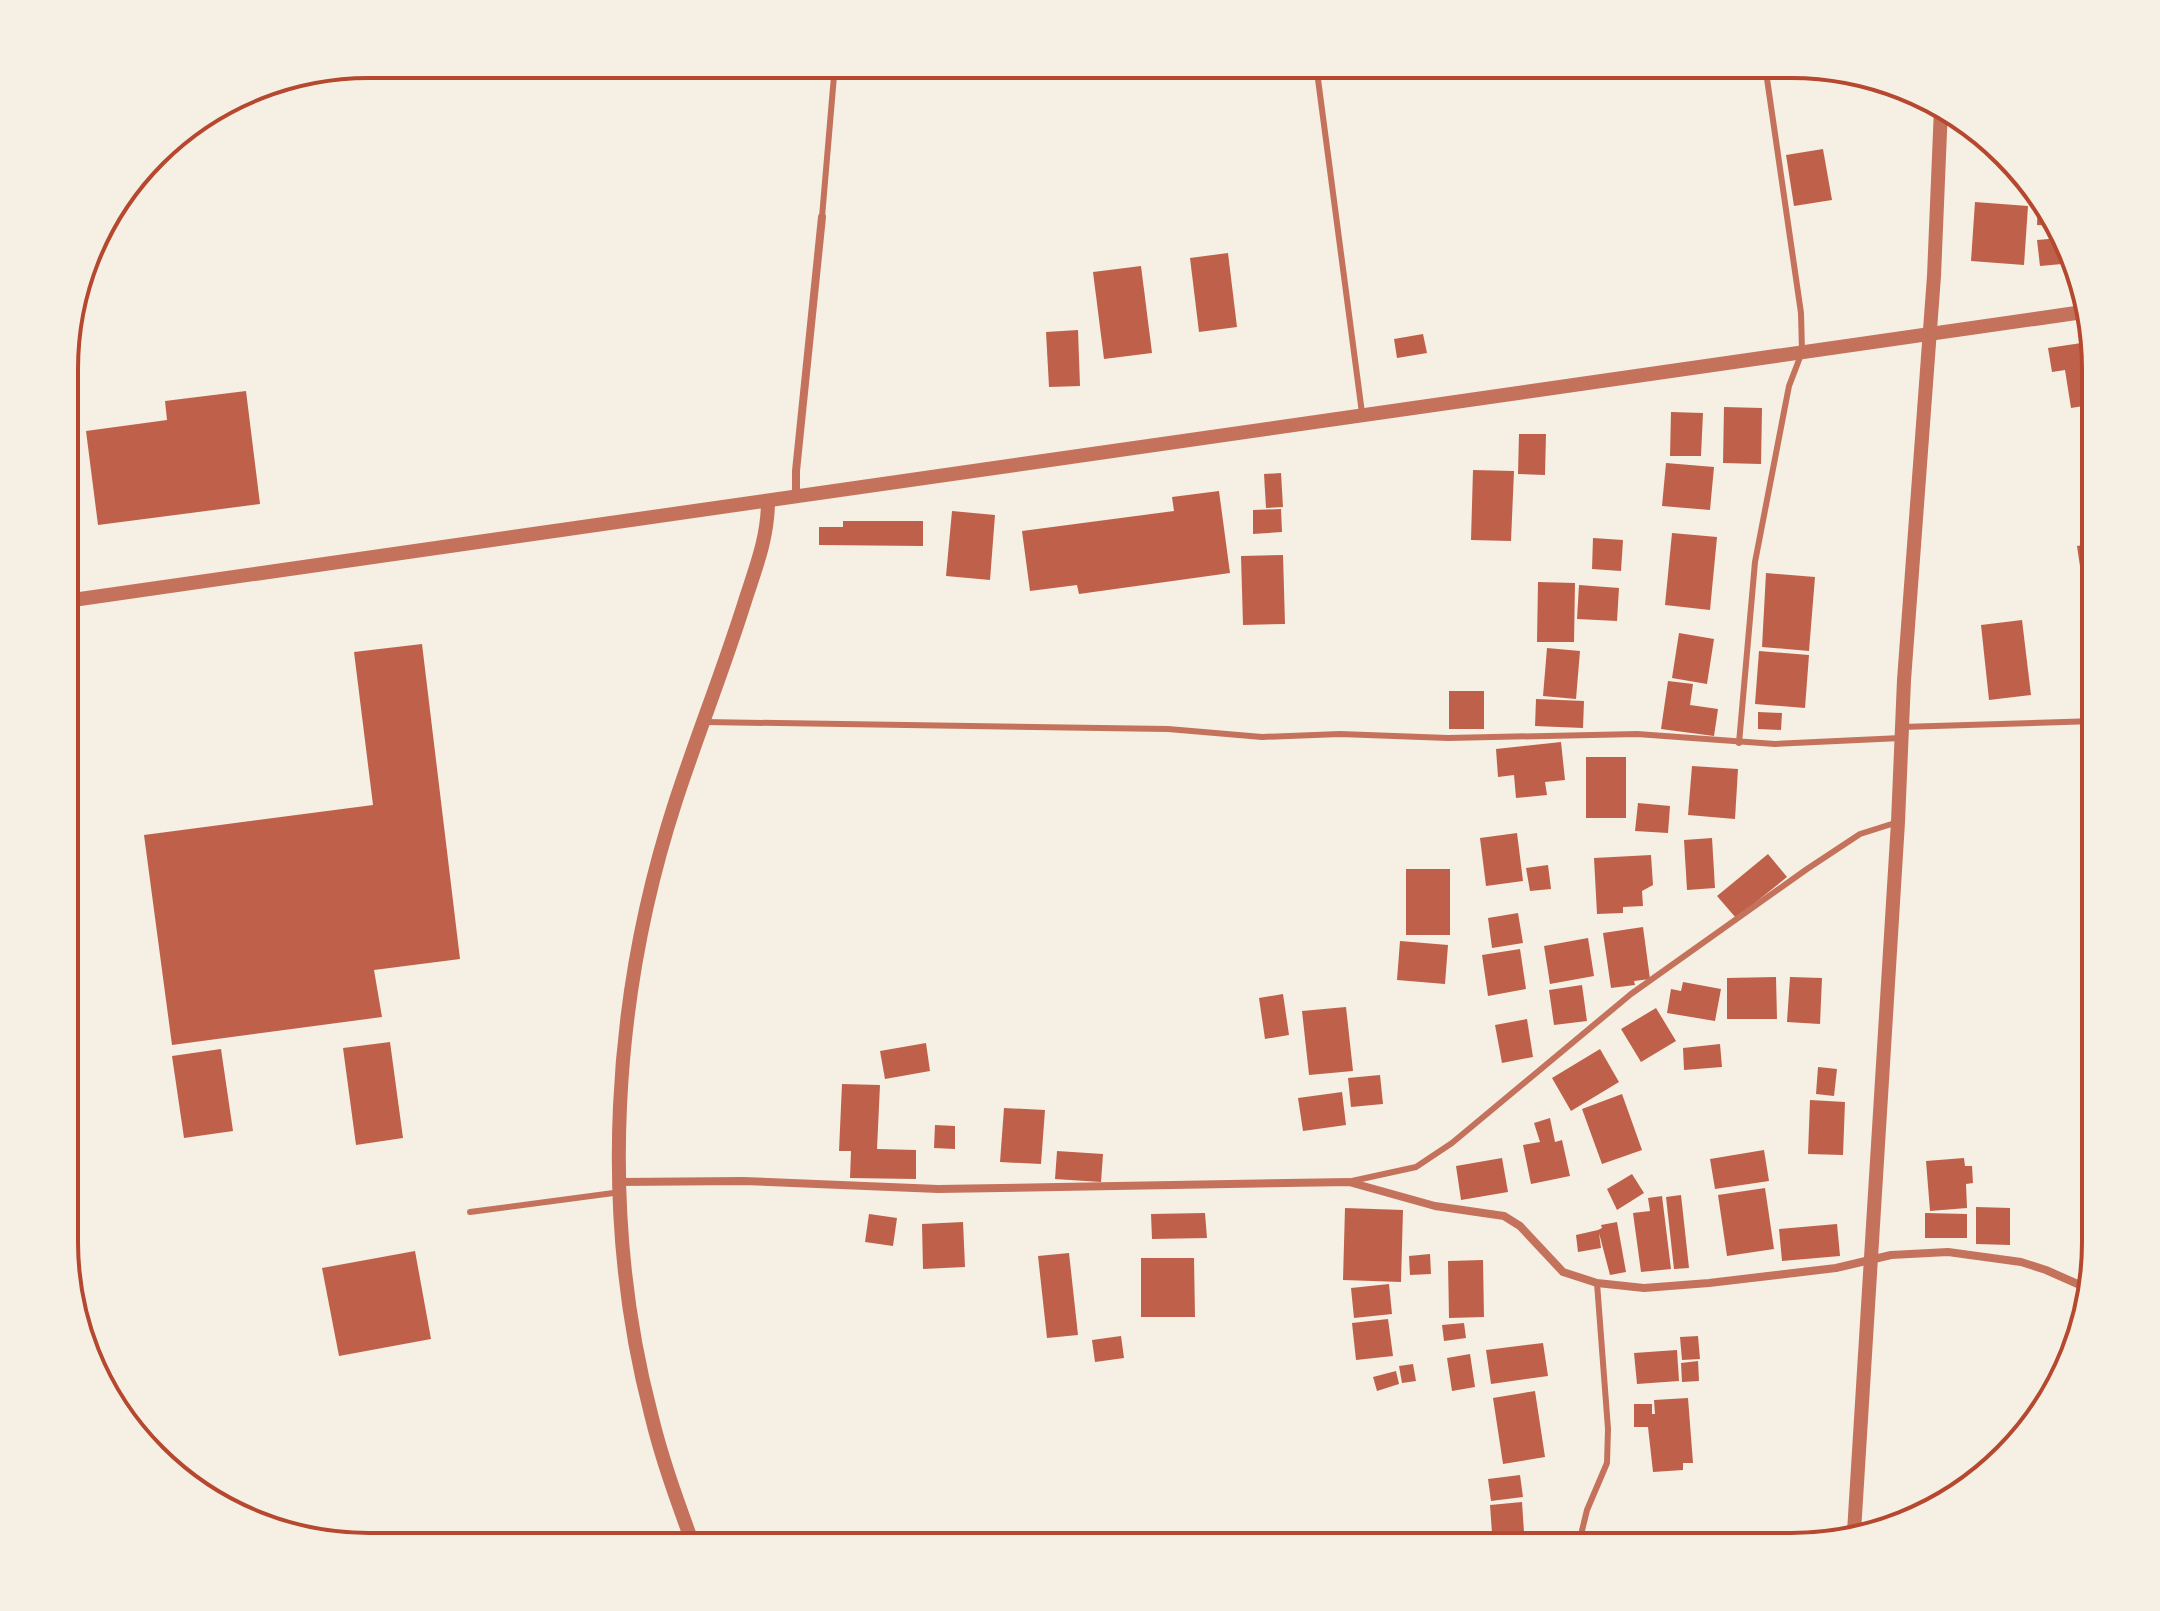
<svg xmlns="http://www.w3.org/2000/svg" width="2160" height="1611" font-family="'DejaVu Sans',sans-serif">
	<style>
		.building { fill: #bf614a }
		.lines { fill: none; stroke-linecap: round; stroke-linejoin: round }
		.service { stroke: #c5725c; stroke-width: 6 }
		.minor { stroke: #c5725c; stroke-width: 8 }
		.tertiary { stroke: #c5725c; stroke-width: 14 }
		.rim { fill: none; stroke: #b5482f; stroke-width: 4 }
	</style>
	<rect width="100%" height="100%" fill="#f6efe4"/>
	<!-- building -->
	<g class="building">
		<polygon points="1823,149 1832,200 1794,206 1786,155"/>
		<polygon points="2038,199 2058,226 2037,225"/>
		<polygon points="1975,202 2028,206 2024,265 1971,261"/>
		<polygon points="2060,238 2062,264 2040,266 2037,240"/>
		<polygon points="1228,253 1237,327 1199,332 1190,258"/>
		<polygon points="1141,266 1152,353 1104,359 1093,272"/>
		<polygon points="1078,330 1080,386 1049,387 1046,332"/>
		<polygon points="1423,334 1427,353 1397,358 1394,339"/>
		<polygon points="2088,342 2096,404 2071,408 2065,370 2052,372 2048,348"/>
		<polygon points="246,391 260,504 98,525 86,431 167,420 165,401"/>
		<polygon points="1724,407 1762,408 1761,464 1723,463"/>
		<polygon points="1671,412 1703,413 1701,456 1670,456"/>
		<polygon points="1519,434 1546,434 1545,475 1518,474"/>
		<polygon points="1666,463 1714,467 1710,510 1662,506"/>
		<polygon points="1473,470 1514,471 1511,541 1471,540"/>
		<polygon points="1281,473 1283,507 1266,508 1264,474"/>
		<polygon points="1219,491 1230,573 1079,594 1077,585 1030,591 1022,531 1174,511 1172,497"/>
		<polygon points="1281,509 1282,532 1253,534 1253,510"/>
		<polygon points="952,511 995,515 990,580 946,576"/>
		<polygon points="843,521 923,521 923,546 819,545 819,527 843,527"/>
		<polygon points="1672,533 1717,537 1710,610 1665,605"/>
		<polygon points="1593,538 1623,540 1621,571 1592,569"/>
		<polygon points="2096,543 2096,633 2090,634 2077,546"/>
		<polygon points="1283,555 1285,624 1243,625 1241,556"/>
		<polygon points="1766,573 1815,577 1809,651 1762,647"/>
		<polygon points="1538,582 1575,583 1574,642 1537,642"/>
		<polygon points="1579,585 1619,588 1617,621 1577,619"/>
		<polygon points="2022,620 2031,695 1989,700 1981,625"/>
		<polygon points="1679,633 1714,639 1707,684 1672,678"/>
		<polygon points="422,644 460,959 374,970 382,1017 172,1045 144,835 373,805 354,652"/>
		<polygon points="1547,648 1580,651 1576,699 1543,696"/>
		<polygon points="1759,651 1809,655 1805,708 1755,704"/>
		<polygon points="1668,681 1693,684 1690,705 1718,709 1714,736 1661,729"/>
		<rect x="1449" y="691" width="35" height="38"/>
		<polygon points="1536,699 1584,701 1583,728 1535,726"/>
		<polygon points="1758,712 1782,713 1781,730 1758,729"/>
		<polygon points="1561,742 1565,780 1545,782 1547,795 1516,798 1514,775 1498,777 1496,749"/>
		<rect x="1586" y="757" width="40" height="61"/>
		<polygon points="1692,766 1738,769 1735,819 1688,815"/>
		<polygon points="1638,803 1670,806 1668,833 1635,831"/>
		<polygon points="1517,833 1523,881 1486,886 1480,838"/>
		<polygon points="1712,838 1715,888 1687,890 1684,840"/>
		<polygon points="1768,854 1787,877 1736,918 1717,896"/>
		<polygon points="1651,855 1653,885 1642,891 1643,906 1623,907 1623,913 1597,914 1594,858"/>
		<polygon points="1548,865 1551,889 1530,891 1526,868"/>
		<rect x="1406" y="869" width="44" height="66"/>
		<polygon points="1518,913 1523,943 1492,948 1488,918"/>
		<polygon points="1643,927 1650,979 1634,981 1635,985 1611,988 1603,933"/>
		<polygon points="1588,938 1594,976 1550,984 1544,946"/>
		<polygon points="1400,941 1448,945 1445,984 1397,980"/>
		<polygon points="1520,949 1526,989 1488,996 1482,955"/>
		<polygon points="1776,977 1777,1019 1727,1019 1727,978"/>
		<polygon points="1790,977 1822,978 1820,1024 1787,1022"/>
		<polygon points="1683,982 1721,989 1715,1021 1667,1013 1671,989 1681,991"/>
		<polygon points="1582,985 1587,1021 1554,1025 1549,990"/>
		<polygon points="1283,994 1289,1035 1265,1039 1259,998"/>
		<polygon points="1346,1007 1353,1071 1309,1075 1302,1011"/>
		<polygon points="1656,1008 1676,1041 1641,1062 1621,1029"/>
		<polygon points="1527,1019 1533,1057 1502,1063 1495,1025"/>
		<polygon points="390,1042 403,1138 356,1145 343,1048"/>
		<polygon points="926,1043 930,1071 885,1079 880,1051"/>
		<polygon points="1720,1044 1722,1067 1684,1070 1683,1048"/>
		<polygon points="221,1049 233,1131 184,1138 172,1056"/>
		<polygon points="1600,1049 1619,1082 1571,1111 1552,1078"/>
		<polygon points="1818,1067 1837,1069 1834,1096 1816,1094"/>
		<polygon points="1380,1075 1383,1104 1351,1107 1348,1078"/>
		<polygon points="842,1084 880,1085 877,1149 916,1150 916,1179 850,1178 851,1151 839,1151"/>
		<polygon points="1342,1092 1346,1125 1303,1131 1298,1098"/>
		<polygon points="1622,1094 1642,1150 1602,1164 1582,1109"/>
		<polygon points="1810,1100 1845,1102 1843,1155 1808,1154"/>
		<polygon points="1004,1108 1045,1110 1041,1164 1000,1162"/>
		<polygon points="1550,1118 1555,1142 1562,1140 1570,1176 1531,1184 1523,1145 1540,1142 1534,1123"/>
		<polygon points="935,1125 955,1126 955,1149 934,1148"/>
		<polygon points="1764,1150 1769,1181 1715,1189 1710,1159"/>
		<polygon points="1057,1151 1103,1154 1101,1182 1055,1179"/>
		<polygon points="1502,1158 1508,1192 1461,1200 1456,1166"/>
		<polygon points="1964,1158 1965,1166 1972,1166 1973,1183 1966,1184 1967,1208 1930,1211 1926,1161"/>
		<polygon points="1632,1174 1644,1193 1617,1210 1607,1189"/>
		<polygon points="1765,1188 1774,1249 1727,1256 1718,1195"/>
		<polygon points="1681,1195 1689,1268 1674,1269 1666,1197"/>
		<polygon points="1662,1196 1671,1269 1641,1272 1633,1213 1650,1211 1648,1198"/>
		<polygon points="1976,1207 2010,1208 2010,1245 1976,1244"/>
		<polygon points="1345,1208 1403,1210 1401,1282 1343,1280"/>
		<polygon points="1205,1213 1207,1238 1152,1239 1151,1214"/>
		<polygon points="1925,1213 1967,1214 1967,1238 1925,1238"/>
		<polygon points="869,1214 897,1218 893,1246 865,1242"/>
		<polygon points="963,1222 965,1267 923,1269 922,1224"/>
		<polygon points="1617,1222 1626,1272 1610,1275 1599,1233 1601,1248 1578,1252 1576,1235 1598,1230 1602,1228 1601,1225"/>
		<polygon points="1837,1224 1840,1256 1782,1261 1779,1229"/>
		<polygon points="415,1251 431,1339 339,1356 322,1268"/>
		<polygon points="1069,1253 1078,1335 1047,1338 1038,1256"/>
		<polygon points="1430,1254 1431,1274 1410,1275 1409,1256"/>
		<polygon points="1141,1258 1194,1258 1195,1317 1141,1317"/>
		<polygon points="1483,1260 1484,1317 1449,1318 1448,1261"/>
		<polygon points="1389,1284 1392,1314 1354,1318 1351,1288"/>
		<polygon points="1388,1319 1393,1356 1356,1360 1352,1323"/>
		<polygon points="1464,1323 1466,1338 1444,1341 1442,1325"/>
		<polygon points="1121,1336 1124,1358 1095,1362 1092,1340"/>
		<polygon points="1698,1336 1700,1359 1682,1360 1680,1337"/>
		<polygon points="1543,1343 1548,1376 1491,1384 1486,1350"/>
		<polygon points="1677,1350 1679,1381 1637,1384 1634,1353"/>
		<polygon points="1470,1354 1475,1387 1452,1391 1447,1358"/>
		<polygon points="1698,1361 1699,1381 1682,1382 1681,1363"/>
		<polygon points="1413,1364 1416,1381 1402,1383 1399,1366"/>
		<polygon points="1396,1371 1399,1384 1377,1391 1373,1377"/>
		<polygon points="1535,1391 1545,1457 1503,1464 1493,1398"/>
		<polygon points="1688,1398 1693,1463 1683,1463 1683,1470 1653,1472 1648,1427 1634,1427 1634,1404 1652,1404 1652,1414 1655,1414 1654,1400"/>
		<polygon points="1520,1475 1523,1497 1491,1501 1488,1479"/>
		<polygon points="1522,1502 1525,1547 1493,1547 1490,1505"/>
	</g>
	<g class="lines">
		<!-- service -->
		<g class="service">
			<polyline points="1316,64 1362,413"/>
			<polyline points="822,217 835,64"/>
			<polyline points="705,722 1168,729 1262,737 1340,734 1448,738 1637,734 1775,744 1901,738"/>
			<polyline points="1901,727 2096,721"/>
			<polyline points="1739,743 1755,562 1789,386 1802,352 1801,313 1765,65"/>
			<polyline points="1352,1181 1416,1167 1452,1143 1631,994 1807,869 1860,834 1898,822"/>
			<polyline points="470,1212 621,1192"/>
			<polyline points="1578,1547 1587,1510 1607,1463 1608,1429 1597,1283"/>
		</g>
		<!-- minor -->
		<g class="minor">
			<polyline points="796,497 796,471 822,217"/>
			<polyline points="620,1182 743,1181 938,1189 1349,1182 1435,1206 1504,1216 1520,1226 1563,1272 1597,1283 1644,1288 1709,1283 1836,1268 1891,1255 1948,1252 2021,1262 2046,1270 2089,1289"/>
		</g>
		<!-- tertiary -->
		<g class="tertiary">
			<polyline points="66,601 2083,312"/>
			<polyline points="1854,1532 1898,822 1904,680 1934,276 1941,108"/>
			<path d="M 694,1547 C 678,1503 662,1460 651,1414 C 599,1215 612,996 676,800 C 698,733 724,668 745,601 C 756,567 768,537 768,501"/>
		</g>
	</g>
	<!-- crop -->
	<path d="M0 0H2160V1611H0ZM369 78H1791A291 291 0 0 1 2082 369V1242A291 291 0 0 1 1791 1533H369A291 291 0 0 1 78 1242V369A291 291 0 0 1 369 78Z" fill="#f6efe4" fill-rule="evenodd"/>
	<path class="rim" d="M369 78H1791A291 291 0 0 1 2082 369V1242A291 291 0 0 1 1791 1533H369A291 291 0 0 1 78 1242V369A291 291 0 0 1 369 78Z"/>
</svg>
